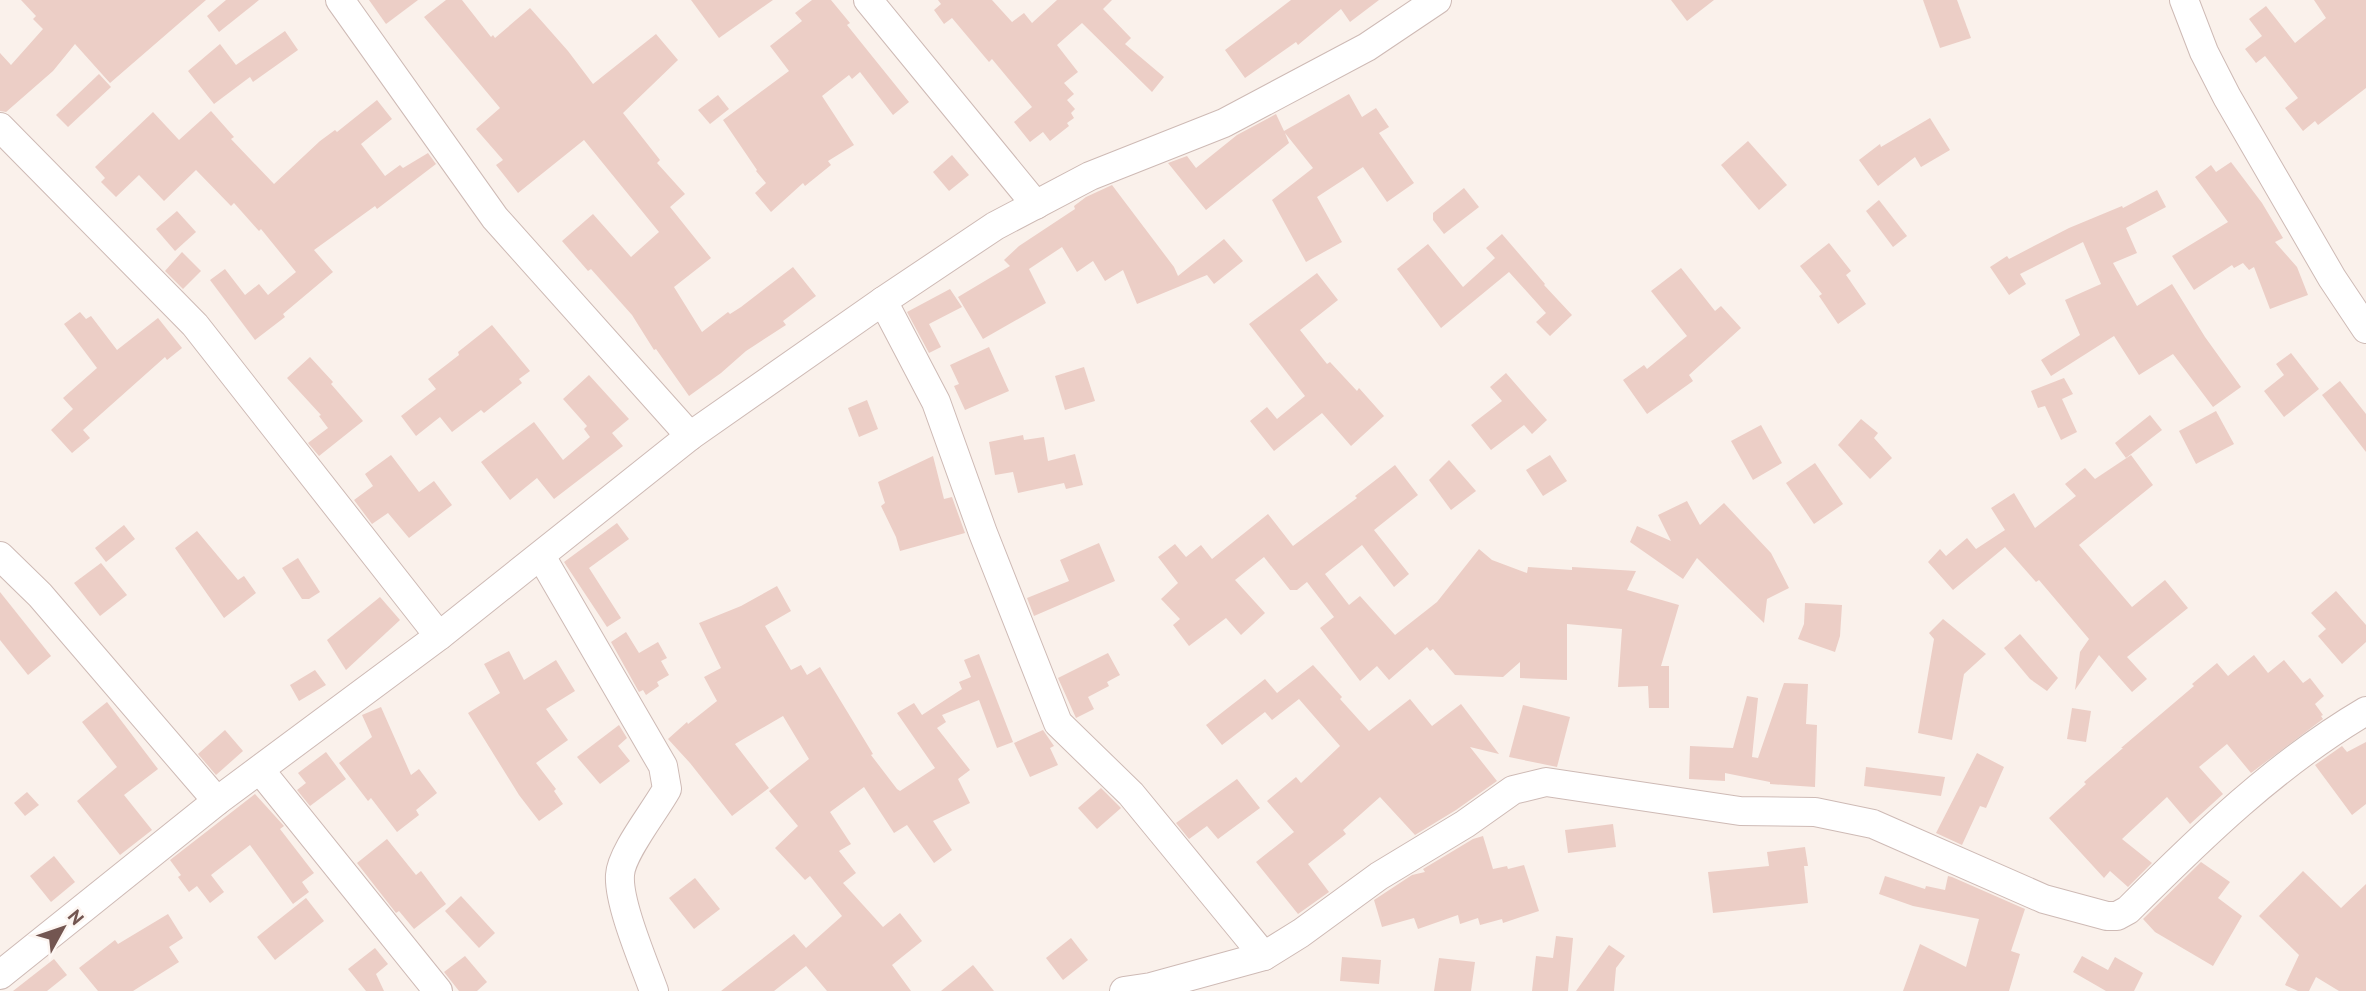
<svg xmlns="http://www.w3.org/2000/svg" width="2366" height="991" font-family="'PT Sans',sans-serif">
	<style>
		.building { fill: #eccec6 }
		.lines { fill: none; stroke-linecap: round; stroke-linejoin: round }
		.minor-casing { stroke: #cebab5; stroke-width: 30 }
		.minor { stroke: #fff; stroke-width: 28 }
	</style>
	<rect width="100%" height="100%" fill="#faf1eb"/>
	<!-- building -->
	<g class="building">
		<polygon points="21,0 206,0 110,83 75,44 53,71 6,112 0,111 0,53 11,65 43,29 33,19 36,16"/>
		<polygon points="226,0 259,0 219,32 207,16"/>
		<polygon points="369,0 418,0 386,24"/>
		<polygon points="446,0 462,0 491,37 493,35 495,38 530,8 568,51 593,84 656,34 678,60 623,113 660,160 657,163 685,194 670,207 711,258 674,287 702,332 728,312 730,314 741,307 793,267 816,296 783,321 786,325 746,351 721,373 689,396 656,349 654,350 632,315 591,269 588,271 562,241 593,214 631,257 659,232 584,140 518,193 496,165 503,160 476,129 500,108 424,17"/>
		<polygon points="691,0 773,0 719,38"/>
		<polygon points="812,0 831,0 850,23 847,25 909,102 893,115 860,72 852,79 849,75 822,96 854,145 828,161 831,165 805,186 803,183 771,212 755,193 766,183 756,171 757,170 723,120 789,71 770,46 802,21 795,13"/>
		<polygon points="938,0 992,0 1012,22 1024,13 1032,23 1057,0 1112,0 1103,9 1131,38 1125,44 1164,77 1152,92 1082,23 1057,45 1078,72 1064,83 1074,94 1067,100 1075,109 1071,113 1074,118 1067,123 1069,126 1050,141 1043,132 1030,142 1014,122 1032,107 992,59 989,62 952,18 944,24 934,10 941,4"/>
		<polygon points="1291,0 1379,0 1350,22 1341,9 1298,45 1296,42 1245,78 1225,50"/>
		<polygon points="1671,0 1714,0 1687,21"/>
		<polygon points="1923,0 1957,0 1971,38 1940,48"/>
		<polygon points="2314,0 2366,0 2366,88 2318,125 2315,121 2303,131 2285,108 2298,98 2265,56 2256,63 2245,49 2262,36 2249,19 2266,6 2295,43 2326,18"/>
		<polygon points="285,31 298,50 253,82 250,77 214,104 188,71 220,44 236,65"/>
		<polygon points="99,74 111,87 68,127 56,115"/>
		<polygon points="1349,94 1362,117 1376,108 1389,127 1379,133 1414,183 1387,202 1363,167 1317,197 1342,242 1306,262 1272,200 1313,168 1285,133 1289,143 1206,210 1168,163 1187,156 1196,168 1237,135 1276,114 1284,131"/>
		<polygon points="718,95 729,109 710,124 698,110"/>
		<polygon points="377,100 392,119 361,144 385,176 400,165 403,168 428,153 436,164 377,209 375,206 314,250 333,272 283,314 285,317 255,340 210,280 225,269 245,295 259,284 268,295 296,272 261,229 259,231 234,203 231,206 196,170 164,201 139,175 116,197 101,182 105,178 95,167 153,112 179,140 211,111 234,137 231,139 274,184 320,141 335,130 337,132"/>
		<polygon points="1930,118 1950,150 1921,167 1915,157 1878,186 1859,160 1880,144 1881,147"/>
		<polygon points="1748,141 1787,185 1759,210 1721,165"/>
		<polygon points="952,155 969,175 949,191 933,172"/>
		<polygon points="2231,162 2262,203 2283,238 2275,242 2297,267 2308,295 2270,309 2254,267 2249,270 2243,263 2234,268 2232,265 2194,290 2172,256 2228,222 2195,177 2211,165 2216,172"/>
		<polygon points="1112,185 1174,267 1178,276 1224,239 1243,261 1214,284 1207,275 1137,304 1123,270 1105,281 1093,261 1077,272 1062,247 1029,269 1046,303 983,339 958,297 1010,266 1004,260 1019,246 1075,209 1074,206 1086,197"/>
		<polygon points="1464,188 1479,207 1444,234 1433,220 1433,213"/>
		<polygon points="2157,190 2166,207 2126,228 2137,253 2113,263 2137,306 2172,284 2205,337 2241,387 2213,407 2173,354 2139,375 2114,336 2051,376 2041,360 2080,335 2065,300 2101,284 2083,242 2020,274 2026,284 2009,295 1990,267 2007,256 2009,259 2069,228 2122,206 2123,208"/>
		<polygon points="1879,200 1907,236 1893,247 1866,211"/>
		<polygon points="177,211 196,232 175,251 156,229"/>
		<polygon points="1502,234 1545,284 1544,285 1572,315 1550,336 1536,322 1546,313 1509,272 1441,328 1397,269 1428,244 1463,287 1495,258 1486,248"/>
		<polygon points="1829,243 1851,271 1846,275 1866,304 1838,324 1819,296 1822,294 1800,266"/>
		<polygon points="182,252 201,271 183,289 165,271"/>
		<polygon points="1681,268 1715,311 1721,306 1741,328 1689,375 1693,381 1647,414 1623,380 1644,365 1647,369 1687,336 1651,291"/>
		<polygon points="1317,273 1338,300 1300,330 1327,364 1330,362 1357,391 1359,388 1384,416 1351,446 1322,413 1274,451 1250,421 1267,407 1277,419 1305,396 1249,324"/>
		<polygon points="950,289 962,307 929,324 941,347 929,353 907,312"/>
		<polygon points="80,312 86,319 91,316 117,350 158,318 182,348 167,360 165,357 83,430 90,438 72,453 51,430 73,409 63,398 97,368 64,324"/>
		<polygon points="492,325 530,371 519,379 522,383 484,413 481,410 452,432 440,417 416,436 401,416 436,389 428,379 459,355 458,352"/>
		<polygon points="989,347 1009,391 965,410 954,386 959,384 950,365"/>
		<polygon points="2291,353 2319,389 2284,417 2264,391 2284,375 2276,364"/>
		<polygon points="310,357 333,382 331,384 363,421 319,456 308,443 328,428 319,416 321,415 287,378"/>
		<polygon points="1084,367 1095,401 1065,410 1055,376"/>
		<polygon points="1506,373 1547,420 1532,434 1524,425 1491,450 1471,425 1502,401 1490,387"/>
		<polygon points="589,375 629,419 612,433 623,446 554,499 537,478 510,500 481,462 534,422 563,460 590,437 584,429 587,426 563,399"/>
		<polygon points="2064,378 2073,394 2062,399 2077,432 2061,440 2045,406 2038,408 2031,391"/>
		<polygon points="2340,381 2366,414 2366,452 2322,395"/>
		<polygon points="867,400 878,429 859,437 848,408"/>
		<polygon points="2216,411 2234,444 2196,464 2179,431"/>
		<polygon points="2150,415 2162,430 2126,458 2115,443"/>
		<polygon points="1861,419 1878,433 1874,438 1892,458 1870,479 1838,445"/>
		<polygon points="1761,425 1782,463 1753,480 1731,441"/>
		<polygon points="1023,435 1024,440 1044,437 1048,461 1075,454 1083,485 1066,489 1064,483 1018,493 1013,472 995,475 989,442"/>
		<polygon points="391,455 419,492 434,481 452,505 409,538 388,513 372,524 354,500 373,486 365,474"/>
		<polygon points="1550,455 1567,481 1543,496 1526,470"/>
		<polygon points="2131,455 2153,485 2079,545 2132,607 2165,580 2188,608 2127,657 2147,679 2132,692 2099,655 2075,690 2080,652 2089,639 2039,580 2036,582 2005,547 1953,590 1928,562 1940,549 1946,556 1967,538 1976,549 2005,530 1991,508 2014,493 2035,528 2076,496 2065,484 2085,468 2095,479"/>
		<polygon points="933,456 944,499 952,497 965,533 900,551 896,537 881,506 885,503 878,482"/>
		<polygon points="1449,460 1476,491 1451,510 1429,480"/>
		<polygon points="1815,463 1843,504 1814,524 1786,483"/>
		<polygon points="1395,465 1418,495 1374,530 1409,574 1394,587 1362,545 1325,574 1349,605 1360,596 1395,635 1437,602 1479,549 1492,560 1527,573 1528,567 1572,570 1572,567 1636,571 1627,590 1679,605 1661,666 1669,666 1669,708 1649,708 1648,686 1618,687 1622,629 1567,624 1567,680 1520,678 1520,662 1503,677 1455,675 1433,649 1430,651 1427,647 1389,680 1377,666 1360,681 1320,628 1334,617 1307,582 1297,590 1290,590 1264,557 1235,580 1265,613 1241,635 1226,618 1189,646 1173,625 1180,619 1161,599 1178,583 1158,557 1175,544 1186,557 1201,545 1212,559 1268,514 1293,546 1357,498 1355,496"/>
		<polygon points="1687,501 1700,525 1724,503 1771,553 1789,588 1767,599 1764,623 1697,558 1683,579 1630,542 1637,526 1671,541 1658,515"/>
		<polygon points="617,523 629,539 589,568 621,618 607,627 564,562"/>
		<polygon points="124,525 135,539 106,562 95,548"/>
		<polygon points="197,531 238,580 244,576 256,593 224,618 175,548"/>
		<polygon points="1099,543 1115,581 1034,616 1027,598 1069,581 1060,560"/>
		<polygon points="298,558 320,592 309,599 302,599 282,568"/>
		<polygon points="101,563 127,595 100,616 74,583"/>
		<polygon points="777,586 791,611 765,626 791,670 801,665 807,675 820,667 873,754 871,755 897,789 900,791 935,768 897,713 914,703 922,715 962,689 959,682 971,677 964,660 979,654 1013,742 997,748 979,700 942,715 946,722 937,728 970,770 958,779 970,803 933,821 952,850 934,863 907,825 894,833 864,787 830,812 851,844 839,851 856,873 843,883 883,927 900,913 922,941 892,965 911,991 827,991 806,966 774,991 721,991 794,934 806,948 842,916 810,876 805,880 775,848 798,826 769,791 809,759 783,716 735,744 769,788 732,816 690,763 668,739 687,722 688,724 717,701 704,677 721,668 699,623 741,606"/>
		<polygon points="2336,591 2366,625 2366,642 2342,664 2318,636 2326,629 2311,613"/>
		<polygon points="0,592 51,656 28,675 0,640"/>
		<polygon points="380,597 400,620 346,670 327,640"/>
		<polygon points="1805,603 1842,605 1840,636 1835,652 1798,639 1804,624"/>
		<polygon points="1943,619 1986,654 1964,674 1952,740 1918,733 1934,639 1929,633"/>
		<polygon points="626,632 639,653 658,642 667,658 661,661 669,675 657,682 659,686 646,695 643,690 639,692 611,642"/>
		<polygon points="2020,634 2058,678 2047,691 2030,679 2004,648"/>
		<polygon points="509,651 524,680 556,660 575,691 546,709 568,740 536,763 556,789 554,791 563,804 539,821 519,795 468,713 500,693 484,664"/>
		<polygon points="1108,653 1120,675 1107,682 1109,686 1088,697 1094,709 1076,718 1058,678"/>
		<polygon points="2254,655 2268,673 2284,660 2303,683 2310,678 2324,696 2315,704 2323,715 2321,716 2323,719 2251,773 2227,744 2199,767 2223,794 2190,824 2167,797 2122,839 2152,863 2128,887 2110,871 2104,878 2049,818 2086,784 2084,782 2123,748 2121,748 2194,686 2192,684 2217,663 2228,676"/>
		<polygon points="1313,665 1342,697 1340,699 1369,731 1410,699 1432,726 1461,704 1499,754 1470,747 1497,781 1456,810 1415,835 1380,797 1343,830 1346,834 1308,864 1329,892 1298,914 1256,862 1294,832 1267,801 1296,777 1301,783 1340,746 1299,699 1272,720 1265,712 1222,745 1206,725 1265,679 1277,693"/>
		<polygon points="315,670 326,685 299,701 290,685"/>
		<polygon points="1784,683 1808,684 1806,724 1817,725 1815,787 1770,784 1770,782 1725,773 1725,781 1689,779 1690,746 1733,748 1747,696 1758,698 1752,757 1758,758"/>
		<polygon points="107,702 158,769 124,795 152,830 120,855 77,801 117,767 82,722"/>
		<polygon points="1523,705 1570,717 1557,767 1509,757"/>
		<polygon points="381,707 411,775 419,769 437,793 416,810 419,815 397,832 371,798 368,801 339,763 372,737 362,715"/>
		<polygon points="2072,708 2091,711 2086,742 2067,739"/>
		<polygon points="619,725 627,738 618,746 630,761 600,784 577,757"/>
		<polygon points="225,730 243,751 216,775 198,754"/>
		<polygon points="1043,730 1054,746 1050,748 1058,765 1030,777 1014,743"/>
		<polygon points="2366,742 2366,804 2352,815 2315,765 2342,746 2347,752"/>
		<polygon points="326,752 346,779 310,806 297,790 306,783 298,773"/>
		<polygon points="1977,753 2004,767 1986,808 1980,806 1962,845 1936,833"/>
		<polygon points="1866,767 1945,777 1941,796 1864,786"/>
		<polygon points="1237,779 1260,808 1218,839 1207,826 1189,839 1176,823"/>
		<polygon points="1101,788 1121,808 1097,829 1078,808"/>
		<polygon points="27,792 39,805 25,816 14,803"/>
		<polygon points="255,794 284,826 280,829 314,873 302,882 309,892 293,904 250,845 211,875 224,892 210,903 197,886 189,892 178,877 181,875 170,860"/>
		<polygon points="1613,824 1616,847 1568,853 1565,830"/>
		<polygon points="1483,836 1493,869 1507,866 1508,869 1524,865 1539,911 1503,923 1502,919 1480,925 1478,918 1460,924 1458,915 1418,929 1414,918 1382,927 1374,900 1412,875 1425,872 1423,869 1473,839"/>
		<polygon points="387,839 416,875 421,871 446,904 414,929 399,911 396,913 357,863"/>
		<polygon points="1805,847 1808,866 1804,866 1808,903 1713,913 1708,872 1769,866 1767,852"/>
		<polygon points="54,856 75,882 51,902 30,876"/>
		<polygon points="2201,862 2230,882 2218,898 2242,916 2213,966 2155,932 2143,919"/>
		<polygon points="2303,871 2341,908 2366,884 2366,991 2339,991 2316,977 2309,991 2298,991 2285,985 2299,955 2259,916"/>
		<polygon points="1885,876 1925,889 1926,886 1945,890 1948,876 1952,877 2025,909 2011,951 2020,954 2009,991 1903,991 1920,944 1966,967 1979,919 1913,906 1879,894"/>
		<polygon points="695,878 720,909 694,929 669,898"/>
		<polygon points="461,896 495,933 479,948 445,911"/>
		<polygon points="306,898 324,921 275,960 257,937"/>
		<polygon points="168,914 183,938 169,947 179,962 133,991 98,991 79,968 115,940 118,944"/>
		<polygon points="1556,936 1573,938 1568,991 1532,991 1536,956 1553,958"/>
		<polygon points="1071,938 1088,960 1063,980 1046,958"/>
		<polygon points="1609,945 1625,956 1616,968 1614,991 1576,991"/>
		<polygon points="375,948 388,964 376,974 384,991 366,991 348,969"/>
		<polygon points="465,956 487,982 477,991 459,991 444,972"/>
		<polygon points="2082,956 2108,970 2115,957 2143,973 2134,991 2106,991 2073,972"/>
		<polygon points="1342,957 1381,960 1379,984 1340,981"/>
		<polygon points="1439,958 1475,962 1471,991 1434,991"/>
		<polygon points="54,959 67,975 47,991 13,991"/>
		<polygon points="973,965 994,991 941,991"/>
	</g>
	<g class="lines">
		<!-- minor casing -->
		<g class="minor-casing">
			<g id="minor">
				<polyline points="340,0 495,218 690,436"/>
				<polyline points="868,0 1036,205"/>
				<polyline points="2184,0 2204,52 2227,97 2332,278 2366,329"/>
				<polyline points="0,127 195,325 439,636"/>
				<polyline points="883,301 936,402 983,533 1058,723 1131,794 1264,956"/>
				<polyline points="0,556 40,595 217,801"/>
				<path d="M 541,556 L 663,766 L 667,789 C 655,811 621,853 620,875 C 618,903 644,963 654,991"/>
				<polyline points="260,770 438,991"/>
				<polyline points="0,975 217,801 439,636 690,436 883,301 995,226 1090,176 1224,123 1367,47 1437,0"/>
				<path d="M 1124,991 L 1151,987 L 1264,956 L 1301,933 L 1379,876 L 1465,824 L 1513,790 L 1546,782 L 1740,811 L 1815,812 L 1873,824 L 2044,899 L 2107,916 L 2117,916 L 2128,910 C 2202,836 2276,764 2366,711"/>
			</g>
		</g>
		<!-- minor -->
		<use href="#minor" class="minor"/>
	</g>
	<!-- north arrow -->
	<g transform="translate(63 928) rotate(50)" stroke="#fdf6f2" stroke-width="5" paint-order="stroke">
	<path d="M0-5L12 26L0 18L-12 26Z" fill="#735651"/>
	<text y="-10" font-size="19" font-weight="bold" text-anchor="middle" fill="#735651">N</text>
	</g>
</svg>
